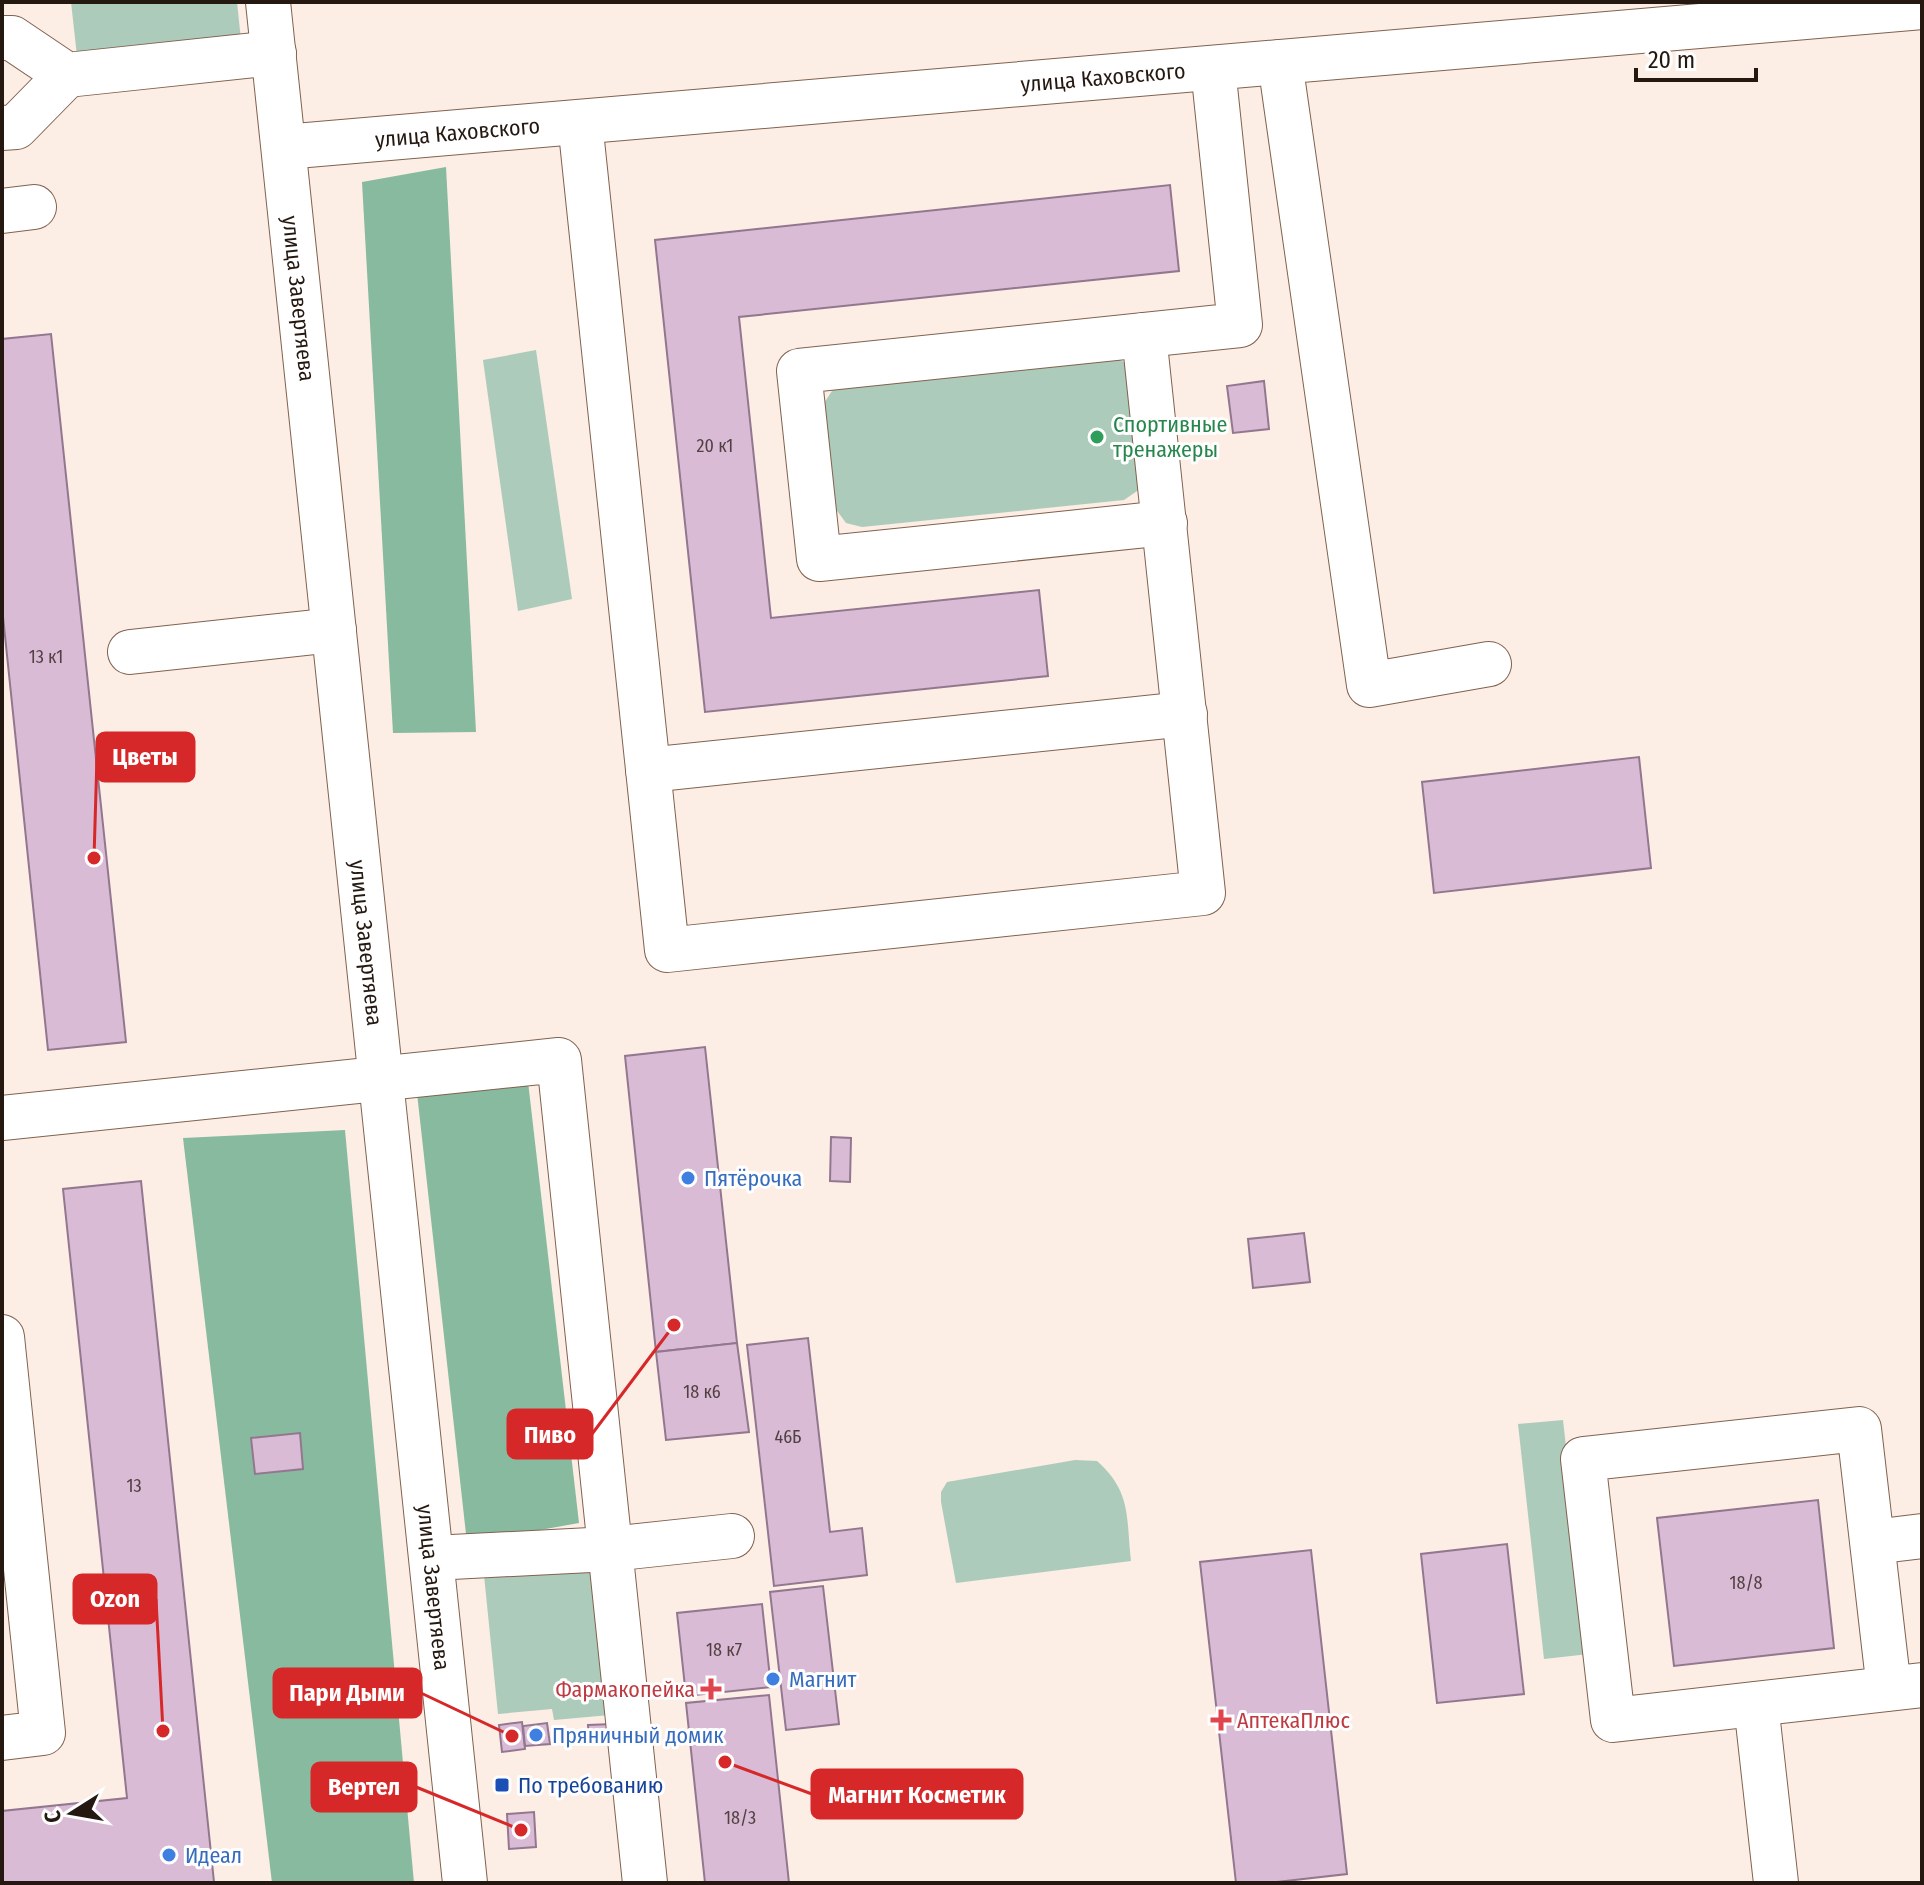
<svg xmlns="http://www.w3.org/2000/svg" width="1924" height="1885" font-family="'Fira Sans Condensed',sans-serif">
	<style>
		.green { fill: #accbba }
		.forest { fill: #87ba9f }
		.building { fill: #d9bbd6; stroke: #92778f; stroke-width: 2 }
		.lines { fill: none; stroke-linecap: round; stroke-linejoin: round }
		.minor-casing { stroke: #80624f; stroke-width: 46 }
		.major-casing { stroke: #80624f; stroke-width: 46 }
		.minor { stroke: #fff; stroke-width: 44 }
		.major { stroke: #fff; stroke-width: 44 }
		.leisure-dot { fill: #2e9e5b; stroke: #fefefe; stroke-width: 3 }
		.shop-dot { fill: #3f7fe0; stroke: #fefefe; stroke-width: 3 }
		.health-dot { fill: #e0444e; stroke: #fefefe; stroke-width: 3 }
		.transit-dot { fill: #1a4fb4; stroke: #fefefe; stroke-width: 3 }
		.labels { text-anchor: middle; stroke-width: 6; stroke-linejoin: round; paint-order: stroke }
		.number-label { font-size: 18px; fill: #524142 }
		.street-label { font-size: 22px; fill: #251811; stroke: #fefefe }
		.leisure-label { font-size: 22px; fill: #27864d; stroke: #fefefe; text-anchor: start }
		.shop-label { font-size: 22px; fill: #366cbe; stroke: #fefefe; text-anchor: start }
		.health-label { font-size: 22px; fill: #be3a42; stroke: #fefefe; text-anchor: end }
		.transit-label { font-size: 22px; fill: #164399; stroke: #fefefe; text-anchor: start }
		.leader { fill: none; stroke: #d62828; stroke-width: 3 }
		.callout-dot { fill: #d62828; stroke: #fefefe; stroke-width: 3 }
		.callout { fill: #d62828; stroke: #d62828; stroke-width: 3 }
		.callout-label { font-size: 24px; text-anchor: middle; font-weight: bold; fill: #fff }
	</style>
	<rect width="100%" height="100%" fill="#fcede5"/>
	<!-- green -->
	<g class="green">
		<polygon points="71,2 237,2 241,40 77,56"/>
		<polygon points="536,350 572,599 518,611 483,360"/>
		<polygon points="1107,354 1124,362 1134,376 1140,489 1124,500 862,527 846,523 835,508 824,403 832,391 847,381"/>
		<polygon points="1563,1420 1589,1654 1544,1659 1518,1424"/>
		<path d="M 1075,1460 L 1097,1461 C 1132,1492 1126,1518 1131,1561 L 956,1583 L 941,1502 L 941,1492 L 947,1482 Z"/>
		<polygon points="606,1563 621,1714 554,1720 552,1709 498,1714 484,1575"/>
	</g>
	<!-- forest -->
	<g class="forest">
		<polygon points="446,167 476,732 393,733 362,182"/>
		<polygon points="527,1073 579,1523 467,1543 416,1084"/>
		<polygon points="345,1130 414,1883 272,1883 183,1138"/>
	</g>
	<!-- building -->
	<g class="building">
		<polygon points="1170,185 1179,271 739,317 771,618 1039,590 1048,676 705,712 655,240"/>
		<polygon points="51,334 126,1042 48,1050 2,607 2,339"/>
		<polygon points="1264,381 1269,429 1233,433 1227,386"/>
		<polygon points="1639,757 1651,868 1434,893 1422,782"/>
		<polygon points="705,1047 737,1343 656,1352 625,1056"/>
		<polygon points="831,1137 851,1138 850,1182 830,1181"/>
		<polygon points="141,1181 214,1882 2,1883 2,1811 127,1798 63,1189"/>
		<polygon points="1304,1233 1310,1282 1253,1288 1248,1239"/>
		<polygon points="808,1338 830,1532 862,1528 867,1575 774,1586 747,1345"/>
		<polygon points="737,1343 749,1432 666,1440 656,1352"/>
		<polygon points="300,1433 303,1469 255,1474 251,1438"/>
		<polygon points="1818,1500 1834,1648 1674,1666 1657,1518"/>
		<polygon points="1507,1544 1524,1694 1437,1703 1421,1554"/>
		<polygon points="1311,1550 1347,1874 1268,1883 1236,1883 1200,1562"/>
		<polygon points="823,1586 839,1724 786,1730 770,1592"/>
		<polygon points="762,1604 771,1687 686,1696 677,1613"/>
		<polygon points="769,1695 789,1883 705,1883 686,1703"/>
		<polygon points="522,1722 525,1749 502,1752 499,1725"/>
		<polygon points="547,1723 550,1744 525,1746 523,1726"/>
		<polygon points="613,1724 613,1741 589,1742 588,1725"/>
		<polygon points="534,1812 536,1847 509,1849 507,1814"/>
	</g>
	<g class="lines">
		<!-- minor casing -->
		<g class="minor-casing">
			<g id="minor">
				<polyline points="2,38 12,38 67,75 274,53"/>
				<polyline points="1280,62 1369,685 1489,664"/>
				<polyline points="580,122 667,950 1203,893 1144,335"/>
				<polyline points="2,128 16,127 67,75"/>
				<path id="s1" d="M 284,147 L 1922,7"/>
				<polyline points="2,211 34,207"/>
				<polyline points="1165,523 819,559 799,371 1240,325 1213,68"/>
				<polyline points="130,652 334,630"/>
				<polyline points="648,770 1185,714"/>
				<polyline points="2,1118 559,1060 645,1883"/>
				<polyline points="2,1337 43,1733 2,1738"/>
				<polyline points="1873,1542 1922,1536"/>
				<polyline points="432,1558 610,1549 732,1536"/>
				<polyline points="1889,1689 1859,1429 1583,1459 1613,1720 1922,1685"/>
				<polyline points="1756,1704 1776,1883"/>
			</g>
		</g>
		<!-- major casing -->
		<g class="major-casing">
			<g id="major">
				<path id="s2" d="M 268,2 L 465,1883"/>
			</g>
		</g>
		<!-- minor -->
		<use href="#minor" class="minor"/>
		<!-- major -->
		<use href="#major" class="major"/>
	</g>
	<!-- markers -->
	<circle class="leisure-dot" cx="1097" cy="437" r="8"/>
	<g class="shop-dot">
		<circle cx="688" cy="1178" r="8"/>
		<circle cx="773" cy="1679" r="8"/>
		<circle cx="536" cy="1735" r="8"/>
		<circle cx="169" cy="1855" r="8"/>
	</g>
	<g class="health-dot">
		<path d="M707 1677h8v8h8v8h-8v8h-8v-8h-8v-8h8z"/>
		<path d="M1217 1708h8v8h8v8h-8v8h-8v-8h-8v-8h8z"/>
	</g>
	<rect class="transit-dot" x="494" y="1777" width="16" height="16" rx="4"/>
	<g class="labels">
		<!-- number labels -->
		<g class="number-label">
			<text x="715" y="452">20 к1</text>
			<text x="46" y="663">13 к1</text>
			<text x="702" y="1398">18 к6</text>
			<text x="788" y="1443">46Б</text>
			<text x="134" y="1492">13</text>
			<text x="1746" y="1589">18/8</text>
			<text x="724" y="1656">18 к7</text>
			<text x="740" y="1824">18/3</text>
		</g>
		<!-- street labels -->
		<g class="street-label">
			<text dy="8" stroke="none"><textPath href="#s1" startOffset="822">улица Каховского</textPath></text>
			<text dy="8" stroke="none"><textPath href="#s1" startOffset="174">улица Каховского</textPath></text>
			<text dy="8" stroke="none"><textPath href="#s2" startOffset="298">улица Завертяева</textPath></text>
			<text dy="8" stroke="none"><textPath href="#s2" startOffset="946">улица Завертяева</textPath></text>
			<text dy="8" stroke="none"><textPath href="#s2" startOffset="1594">улица Завертяева</textPath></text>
		</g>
		<!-- leisure labels -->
		<g class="leisure-label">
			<text x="1113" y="432">Спортивные<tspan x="1113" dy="25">тренажеры</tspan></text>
		</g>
		<!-- shop labels -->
		<g class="shop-label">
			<text x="704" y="1186">Пятёрочка</text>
			<text x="789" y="1687">Магнит</text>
			<text x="552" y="1743">Пряничный домик</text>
			<text x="185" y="1863">Идеал</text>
		</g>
		<!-- health labels -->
		<g class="health-label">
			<text x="695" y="1697">Фармакопейка</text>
			<text x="1237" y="1728" text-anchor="start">АптекаПлюс</text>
		</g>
		<!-- transit labels -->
		<g class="transit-label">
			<text x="518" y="1793">По требованию</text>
		</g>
	</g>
	<!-- callouts -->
	<path class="leader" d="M94 858L97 757M674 1325L592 1434M163 1731L156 1599M512 1736L421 1693M521 1830L416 1787M725 1762L812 1794"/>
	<g class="callout-dot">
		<circle cx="94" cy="858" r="8"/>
		<circle cx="674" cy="1325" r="8"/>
		<circle cx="163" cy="1731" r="8"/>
		<circle cx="512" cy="1736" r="8"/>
		<circle cx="521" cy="1830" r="8"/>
		<circle cx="725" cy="1762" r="8"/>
	</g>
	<g class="callout">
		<rect x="97" y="733" width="97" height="48" rx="8"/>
		<rect x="508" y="1410" width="84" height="48" rx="8"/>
		<rect x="74" y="1575" width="82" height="48" rx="8"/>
		<rect x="274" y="1669" width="147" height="48" rx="8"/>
		<rect x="312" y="1763" width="104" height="48" rx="8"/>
		<rect x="812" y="1770" width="210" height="48" rx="8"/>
	</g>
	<g class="callout-label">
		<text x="145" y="765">Цветы</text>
		<text x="550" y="1443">Пиво</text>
		<text x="115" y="1607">Ozon</text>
		<text x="347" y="1701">Пари Дыми</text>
		<text x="364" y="1795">Вертел</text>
		<text x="917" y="1803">Магнит Косметик</text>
	</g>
	<!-- border -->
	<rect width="1924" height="1885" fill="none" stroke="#251811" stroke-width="8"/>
	<!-- north arrow -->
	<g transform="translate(72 1813) rotate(259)" stroke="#fefefe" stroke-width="6" paint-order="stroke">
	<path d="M0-6L14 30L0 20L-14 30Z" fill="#251811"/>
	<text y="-12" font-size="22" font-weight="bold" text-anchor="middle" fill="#251811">С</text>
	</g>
	<!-- scale -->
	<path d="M1636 68v12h120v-12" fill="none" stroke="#251811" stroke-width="4"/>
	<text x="1648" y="68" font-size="24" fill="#251811" stroke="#fefefe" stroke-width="6" paint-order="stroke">20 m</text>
</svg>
